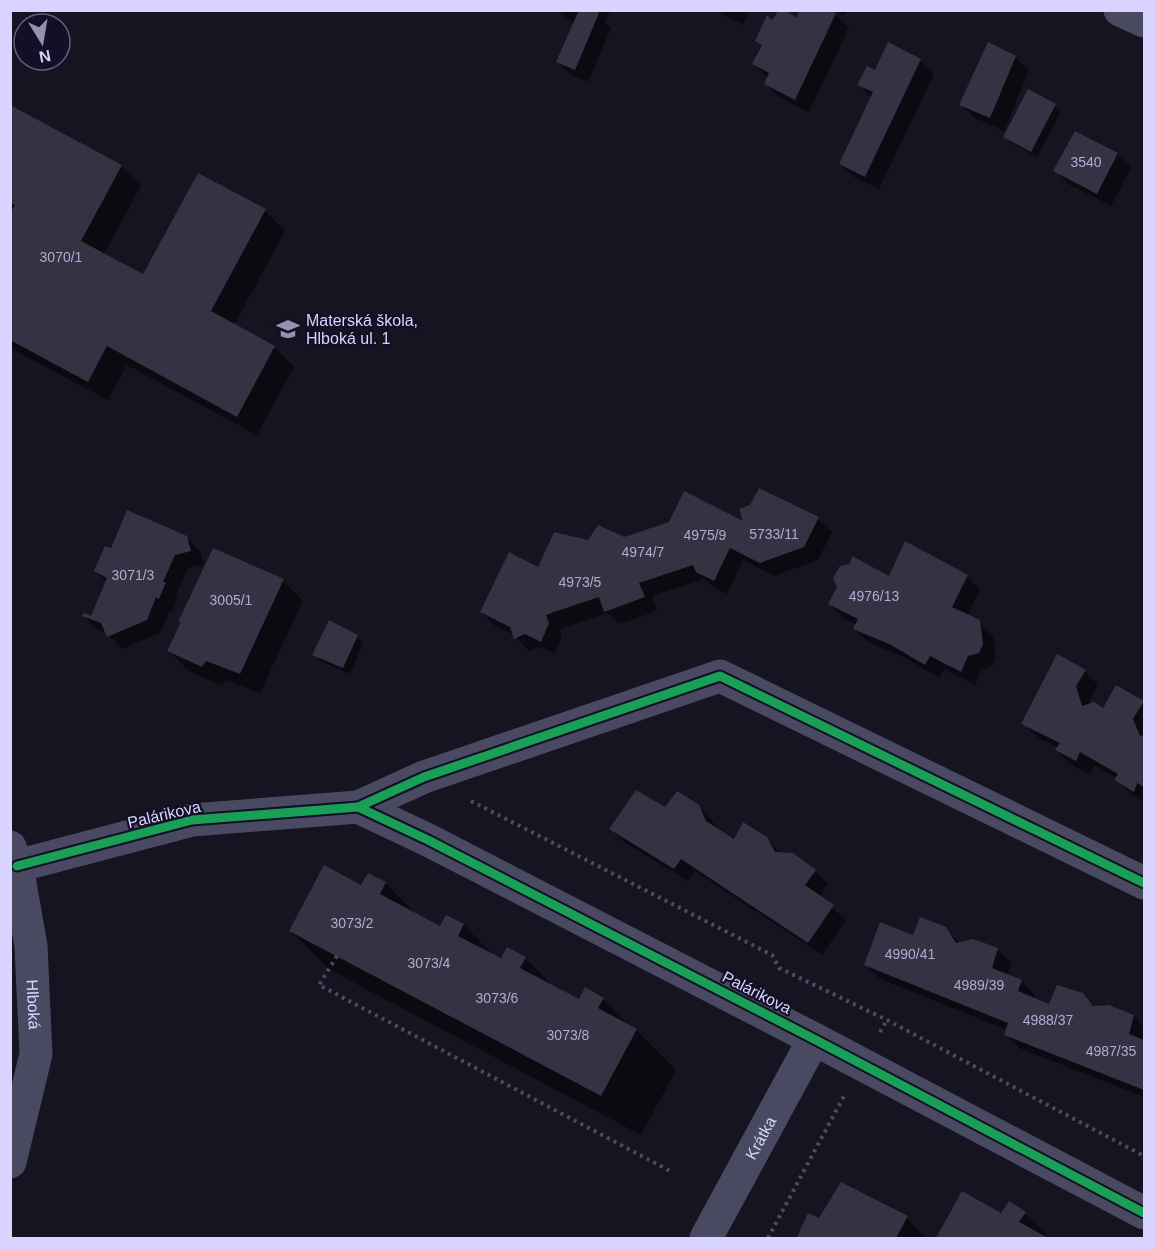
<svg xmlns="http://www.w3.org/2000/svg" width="1155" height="1249" font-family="Arial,sans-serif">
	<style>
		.shadow { fill: #0007 }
		.building { fill: #343243 }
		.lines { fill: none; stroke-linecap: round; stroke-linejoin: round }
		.path { stroke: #44505f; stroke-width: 4; stroke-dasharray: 3 4.5; stroke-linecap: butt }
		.minor { stroke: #4a4962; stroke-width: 33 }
		.cycleway-casing { stroke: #130f26; stroke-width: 13 }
		.cycleway { stroke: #1a9f57; stroke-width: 9 }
		.labels { text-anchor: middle; stroke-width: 4.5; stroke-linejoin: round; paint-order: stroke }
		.number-label { font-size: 14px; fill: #b0acd0 }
		.poi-label { font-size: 16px; fill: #d9d4ff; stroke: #130f26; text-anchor: start }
		.street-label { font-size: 16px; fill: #d9d4ff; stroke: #130f26 }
	</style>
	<rect width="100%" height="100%" fill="#161421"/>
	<!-- shadow -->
	<g class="shadow">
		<polygon points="557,10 611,10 605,22 611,28 588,82 571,75 557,61 575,24 571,22"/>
		<polygon points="713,10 749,10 743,25"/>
		<polygon points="801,10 831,10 849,28 809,112 780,98 766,84 767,77 754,64 763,47 757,41 772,23 797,20"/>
		<polygon points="832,10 847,10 844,16"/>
		<polygon points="889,44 920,61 934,74 879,189 854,177 840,164 872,98 859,85 876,72"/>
		<polygon points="1015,57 1029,71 1004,131 975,118 961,105"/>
		<polygon points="1055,105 1061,112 1037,157 1011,143 1005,137"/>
		<polygon points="10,107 121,166 141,186 104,254 144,276 265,211 285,231 234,325 274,347 294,367 257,435 127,365 108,400 10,348 10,216 13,212 10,211"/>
		<polygon points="1117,154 1131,167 1111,206 1068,184 1055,170"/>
		<polygon points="818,519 832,532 818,560 774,576 743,560 727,594 712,586 705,579 652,596 657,611 619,624 607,613 559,629 562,637 555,654 540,647 529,651 514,635 495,626 482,612 539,569 589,542 746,524"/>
		<polygon points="186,537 200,551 204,564 188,568 176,595 178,597 173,611 170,610 160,633 122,649 107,633 97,629 84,616 92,618 107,582 96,571 112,550"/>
		<polygon points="214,550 283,581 303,601 260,693 226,680 222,686 189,671 169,651 182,624 179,621"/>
		<polygon points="967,576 980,590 967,616 979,622 993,636 996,658 992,666 981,670 975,685 944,669 939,678 906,658 868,642 855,629 857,625 843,618 830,604 890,578"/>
		<polygon points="357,637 363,643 350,674 321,661 314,654"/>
		<polygon points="1085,671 1098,685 1089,701 1090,705 1104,711 1144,703 1144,802 1130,793 1116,780 1117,778 1094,765 1090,774 1070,764 1056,750 1058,748 1037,737 1023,723"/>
		<polygon points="698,806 712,820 716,829 734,841 766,838 781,854 815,871 828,884 820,897 846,920 822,955 695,871 688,881 624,842 611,828 665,809"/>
		<polygon points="369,875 385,883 419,917 440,928 447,917 464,925 494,956 502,960 525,958 554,987 580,1001 603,999 630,1027 636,1030 676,1070 641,1135 330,970 291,931 362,887"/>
		<polygon points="945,928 960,943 997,949 1011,963 1007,976 1022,981 1035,995 1034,999 1049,1006 1083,994 1096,1008 1134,1016 1144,1027 1144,1097 1019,1048 1006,1034 1007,1030 880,979 866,965 914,937"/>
		<polygon points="963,1193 1002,1215 1025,1213 1045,1233 1042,1237 1045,1238 938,1238"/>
		<polygon points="907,1218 926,1238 801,1238 799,1237 820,1220"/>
	</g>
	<!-- building -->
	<g class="building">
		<polygon points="579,10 593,10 599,13 575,70 556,62"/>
		<polygon points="779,10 785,10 797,18 799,10 830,10 836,13 795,100 764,84 769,73 752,64 762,45 755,41 767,15 772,20"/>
		<polygon points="888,42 921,59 865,177 839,164 873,92 857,85 867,66 875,70"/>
		<polygon points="988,42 1016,56 990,118 959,105"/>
		<polygon points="1028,89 1056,104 1031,152 1003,137"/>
		<polygon points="10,105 122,165 81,241 143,274 198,173 266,209 211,311 275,346 237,417 107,346 88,382 10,340 10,213 15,205 10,203"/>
		<polygon points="1075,131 1118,153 1097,194 1053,171"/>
		<polygon points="759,488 819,517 804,547 760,563 730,548 714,581 696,572 693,565 639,583 645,597 604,612 599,597 554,612 546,615 549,623 541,642 525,634 514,639 510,627 480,612 509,552 538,567 554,532 588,540 598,525 624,537 669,522 684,491 743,521 739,509 750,505"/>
		<polygon points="127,510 187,536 191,551 175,555 163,582 166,582 159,599 156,597 147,620 107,637 101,623 82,616 84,613 91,616 107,578 94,571 105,546 111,548"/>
		<polygon points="905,541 968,575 952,607 980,620 983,644 979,653 968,656 961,672 930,656 925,665 891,645 853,629 858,619 828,604 837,587 833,578 840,566 850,564 852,556 889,576"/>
		<polygon points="213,548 284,579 240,674 206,661 202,667 167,651 181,622 178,622"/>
		<polygon points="329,620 358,635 343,668 312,655"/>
		<polygon points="1057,654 1086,670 1076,686 1082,706 1094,702 1103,708 1116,685 1144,701 1133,719 1140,736 1144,735 1144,787 1137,783 1134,792 1114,780 1118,774 1080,752 1076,761 1055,750 1060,743 1021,724"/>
		<polygon points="636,790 665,807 677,791 699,805 706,821 734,839 743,822 767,837 775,852 793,853 816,870 805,885 834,905 808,943 681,859 674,869 609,829"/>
		<polygon points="324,865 361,885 368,873 386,882 380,894 440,926 446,915 464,924 458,936 501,958 507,947 526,957 520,968 579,999 585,987 604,998 598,1008 637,1029 601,1096 289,931"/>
		<polygon points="920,917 946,927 956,943 973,939 998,948 992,968 1022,980 1018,991 1049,1004 1057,985 1083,993 1093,1006 1109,1005 1134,1015 1129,1034 1144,1040 1144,1090 1004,1035 1008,1023 864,965 880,922 913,935"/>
		<polygon points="841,1182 908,1216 896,1238 797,1237 808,1213 819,1218"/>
		<polygon points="962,1191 1001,1213 1009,1201 1026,1212 1019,1222 1048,1238 936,1238"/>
	</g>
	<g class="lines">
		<!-- path -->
		<g class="path">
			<polyline points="471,801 772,955 779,968 887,1020 1144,1156"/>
			<polyline points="337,956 319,985 670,1171"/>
			<polyline points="880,1032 887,1020"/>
			<polyline points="768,1238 844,1096"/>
		</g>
		<!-- minor -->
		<g class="minor">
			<polyline points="1120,10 1144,21"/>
			<polyline points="358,807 424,777 720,676 1144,883"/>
			<path id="s1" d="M 10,847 L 17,866 L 31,946 L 36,1054 L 10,1162"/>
			<polyline points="17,866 192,820 358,807 428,840 814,1039 1144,1213"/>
			<path id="s2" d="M 706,1238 L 814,1039"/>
		</g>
		<!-- cycleway casing -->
		<g class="cycleway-casing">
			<g id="cycleway">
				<polyline points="358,807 424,777 720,676 1144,883"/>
				<polyline points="17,866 192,820 358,807 428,840 814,1039 1144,1213"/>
			</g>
		</g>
		<!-- cycleway -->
		<use href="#cycleway" class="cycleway"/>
	</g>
	<!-- icons -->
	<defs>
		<g id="school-bare" transform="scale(1.8)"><path d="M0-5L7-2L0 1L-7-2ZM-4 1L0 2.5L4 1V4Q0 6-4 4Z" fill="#9591b1" stroke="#130f26" stroke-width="2.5" paint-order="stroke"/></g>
	</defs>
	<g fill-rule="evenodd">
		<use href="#school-bare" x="288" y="329"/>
	</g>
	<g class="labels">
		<!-- number labels -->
		<g class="number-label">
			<text x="1086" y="167">3540</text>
			<text x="61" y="262">3070/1</text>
			<text x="774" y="539">5733/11</text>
			<text x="705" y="540">4975/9</text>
			<text x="643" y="557">4974/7</text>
			<text x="133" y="580">3071/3</text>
			<text x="580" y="587">4973/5</text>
			<text x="874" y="601">4976/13</text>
			<text x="231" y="605">3005/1</text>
			<text x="352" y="928">3073/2</text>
			<text x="910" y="959">4990/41</text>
			<text x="429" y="968">3073/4</text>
			<text x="979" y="990">4989/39</text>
			<text x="497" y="1003">3073/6</text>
			<text x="1048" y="1025">4988/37</text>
			<text x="568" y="1040">3073/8</text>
			<text x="1111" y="1056">4987/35</text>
		</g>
		<!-- poi labels -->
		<g class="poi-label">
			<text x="306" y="326">Materská škola,<tspan x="306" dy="18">Hlboká ul. 1</tspan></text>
		</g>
		<!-- street labels -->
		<g class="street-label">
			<text transform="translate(164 814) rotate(-13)" y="6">Palárikova</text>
			<text transform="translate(757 992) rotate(27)" y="6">Palárikova</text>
			<text dy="6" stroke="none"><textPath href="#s1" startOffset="160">Hlboká</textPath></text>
			<text dy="6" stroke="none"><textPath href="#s2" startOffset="114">Krátka</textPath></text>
		</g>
	</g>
	<!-- border -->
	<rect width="1155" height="1249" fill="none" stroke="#d9d4ff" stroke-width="24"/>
	<!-- north arrow -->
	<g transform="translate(42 42) rotate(169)"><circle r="28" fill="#130f26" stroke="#625e7d" stroke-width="1.5"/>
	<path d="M0-4.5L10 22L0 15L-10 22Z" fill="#9591b1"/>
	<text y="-9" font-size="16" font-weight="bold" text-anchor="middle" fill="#d9d4ff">N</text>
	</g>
</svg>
